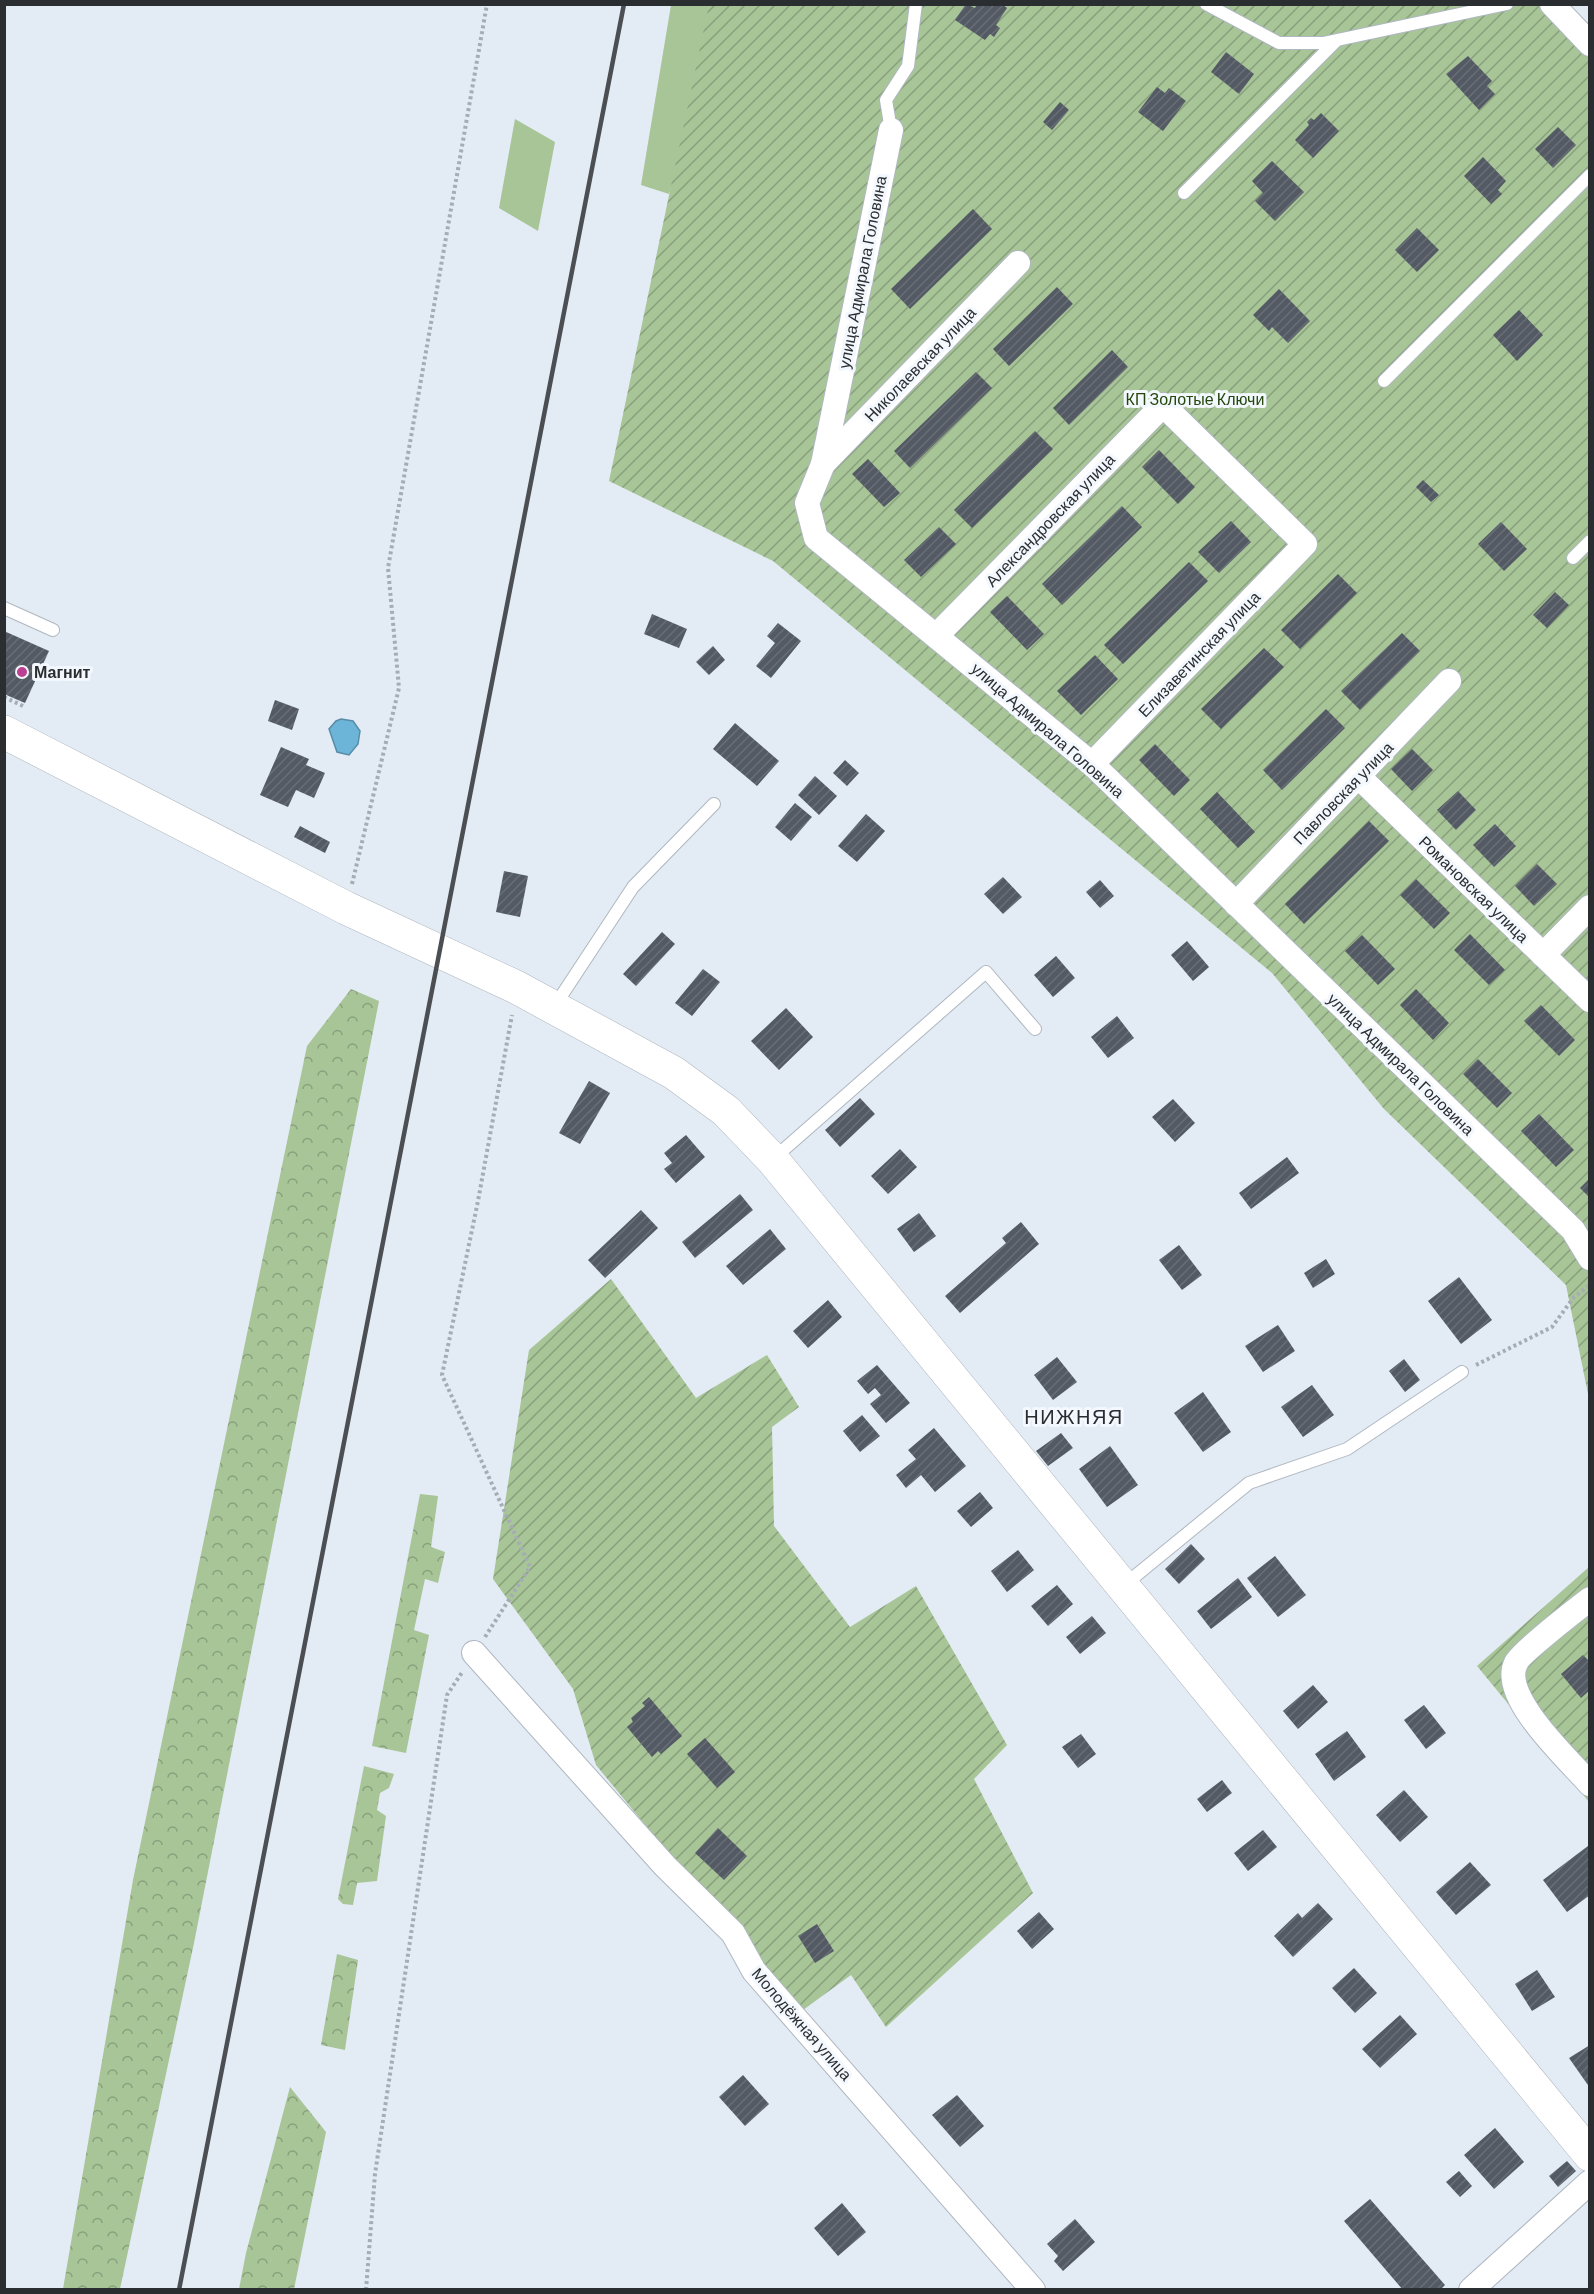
<svg xmlns="http://www.w3.org/2000/svg" width="1594" height="2294" font-family="Barlow,sans-serif">
	<style>
		.grass { fill: #a7c597 }
		.forest { fill: url(#forest-crowns) }
		.garden { fill: url(#garden-furrows) }
		.water { fill: #6cb5d9; stroke: #588ca7; stroke-width: 1.5 }
		.building { fill: url(#building-hatch) }
		.lines { fill: none; stroke-linecap: round; stroke-linejoin: round }
		.lane-casing { stroke: #afb7c0; stroke-width: 14 }
		.street-casing { stroke: #afb7c0; stroke-width: 26 }
		.secondary-casing { stroke: #afb7c0; stroke-width: 34 }
		.path { stroke: #a6acb4; stroke-width: 4; stroke-dasharray: 3 3; stroke-linecap: butt }
		.lane { stroke: #fff; stroke-width: 12 }
		.street { stroke: #fff; stroke-width: 24 }
		.secondary { stroke: #fff; stroke-width: 33 }
		.rail { stroke: #4b4f53; stroke-width: 4.5 }
		.poi-dot { fill: #bb4092; stroke: #f3f8fe; stroke-width: 2 }
		.labels { text-anchor: middle; stroke-width: 6; stroke-linejoin: round; paint-order: stroke }
		.street-label { font-size: 16px; fill: #2b2e31; stroke: #f3f8fe }
		.park-label { font-size: 16px; fill: #24470b; stroke: #f3f8fe }
		.poi-label { font-size: 16px; font-weight: bold; fill: #2b2e31; stroke: #f3f8fe; text-anchor: start }
		.quarter-label { font-size: 20px; letter-spacing: 1.5px; fill: #2b2e31; stroke: #f3f8fe }
	</style>
	<defs>
		<pattern id="forest-crowns" width="20" height="18" patternUnits="userSpaceOnUse" patternTransform="scale(1.5)"><rect width="20" height="18" fill="#a7c597"/><path d="M2 6a3 3 0 1 1 6 0M12 15a3 3 0 1 1 6 0" fill="none" stroke="#88a07c"/></pattern>
		<pattern id="garden-furrows" width="10" height="10" patternUnits="userSpaceOnUse" patternTransform="scale(1.5)"><rect width="10" height="10" fill="#a7c597"/><path d="M-1 1l2-2M0 10L10 0M9 11l2-2" fill="none" stroke="#88a07c"/></pattern>
		<pattern id="building-hatch" width="6" height="6" patternUnits="userSpaceOnUse" patternTransform="scale(1.5)"><rect width="6" height="6" fill="#535a63"/><path d="M-1 1l2-2M0 6l6-6M5 7l2-2" fill="none" stroke="#696e76"/></pattern>
	</defs>
	<rect width="100%" height="100%" fill="#e3ebf5"/>
	<!-- grass -->
	<g class="grass">
		<polygon points="671,5 713,5 692,126 669,194 641,185"/>
		<polygon points="515,119 555,142 538,231 499,208"/>
	</g>
	<!-- forest -->
	<g class="forest">
		<polygon points="351,989 379,1001 194,1943 120,2289 63,2289 133,1880 307,1046"/>
		<polygon points="420,1494 438,1496 431,1547 445,1552 438,1583 425,1579 414,1630 429,1635 406,1753 372,1746"/>
		<polygon points="364,1766 394,1774 389,1788 380,1793 377,1810 386,1816 377,1881 357,1883 353,1905 343,1904 338,1899"/>
		<polygon points="337,1954 358,1960 345,2050 321,2045"/>
		<polygon points="290,2087 326,2132 294,2289 239,2289 246,2253"/>
	</g>
	<!-- garden -->
	<g class="garden">
		<polygon points="709,5 1542,5 1590,59 1589,1399 1566,1285 1384,1109 1272,973 773,561 609,481"/>
		<polygon points="611,1279 696,1398 767,1355 799,1407 772,1427 774,1526 850,1627 916,1586 1007,1745 974,1779 1033,1893 886,2027 851,1975 803,2010 683,1871 596,1765 573,1689 493,1579 529,1350"/>
		<polygon points="1589,1567 1589,1802 1477,1666"/>
	</g>
	<!-- water -->
	<polygon class="water" points="341,719 353,721 360,731 358,744 349,755 337,752 329,729 336,721"/>
	<!-- building -->
	<g class="building">
		<polygon points="966,4 975,8 977,4 1002,4 1007,8 996,25 1000,28 994,37 990,34 985,40 955,20"/>
		<polygon points="1226,52 1254,74 1239,94 1211,72"/>
		<polygon points="1468,56 1492,81 1487,86 1495,94 1479,110 1446,74"/>
		<polygon points="1157,87 1165,93 1169,88 1186,101 1163,131 1138,112"/>
		<polygon points="1060,102 1069,110 1052,130 1043,122"/>
		<polygon points="1321,113 1339,131 1313,158 1295,140 1309,125 1307,122 1311,118 1314,120"/>
		<polygon points="1558,127 1576,145 1553,168 1535,149"/>
		<polygon points="1483,157 1506,181 1498,190 1502,194 1491,204 1464,176"/>
		<polygon points="1272,161 1304,192 1275,221 1255,201 1263,193 1252,181"/>
		<polygon points="973,209 992,229 910,309 891,289"/>
		<polygon points="1417,228 1439,250 1417,272 1395,250"/>
		<polygon points="1057,287 1073,304 1009,366 993,349"/>
		<polygon points="1279,289 1310,321 1288,343 1272,327 1269,331 1253,315"/>
		<polygon points="1519,310 1543,335 1517,361 1493,335"/>
		<polygon points="1112,350 1128,367 1069,425 1053,408"/>
		<polygon points="976,372 992,388 910,468 894,451"/>
		<polygon points="1035,431 1053,449 972,528 954,510"/>
		<polygon points="1159,450 1195,487 1178,504 1142,467"/>
		<polygon points="868,459 900,493 884,507 852,474"/>
		<polygon points="1423,480 1439,495 1431,502 1416,487"/>
		<polygon points="1122,506 1142,527 1062,605 1042,584"/>
		<polygon points="1231,521 1251,542 1219,573 1198,552"/>
		<polygon points="1501,522 1527,549 1504,571 1478,544"/>
		<polygon points="939,527 956,544 921,577 904,560"/>
		<polygon points="1189,562 1208,581 1123,664 1104,645"/>
		<polygon points="1338,574 1357,593 1300,649 1281,630"/>
		<polygon points="1555,592 1569,605 1547,628 1533,615"/>
		<polygon points="1007,596 1044,634 1027,650 990,612"/>
		<polygon points="652,614 687,629 679,648 644,634"/>
		<polygon points="778,623 801,641 771,678 756,666 775,643 767,636"/>
		<polygon points="4,631 49,651 25,703 4,694"/>
		<polygon points="1402,633 1420,651 1360,710 1341,691"/>
		<polygon points="713,646 725,660 709,675 696,662"/>
		<polygon points="1264,648 1284,667 1221,729 1201,709"/>
		<polygon points="1095,655 1118,679 1081,715 1057,691"/>
		<polygon points="275,700 299,709 292,730 268,721"/>
		<polygon points="1326,709 1345,728 1282,790 1263,770"/>
		<polygon points="735,723 779,761 757,786 713,749"/>
		<polygon points="1155,744 1190,780 1174,796 1139,760"/>
		<polygon points="281,747 309,759 306,765 325,773 314,798 296,790 288,807 260,795"/>
		<polygon points="1412,749 1433,770 1412,791 1391,769"/>
		<polygon points="845,760 859,773 847,786 833,773"/>
		<polygon points="815,776 837,796 819,815 798,795"/>
		<polygon points="1458,791 1476,810 1456,830 1437,810"/>
		<polygon points="1217,792 1255,832 1238,848 1200,809"/>
		<polygon points="795,803 812,817 791,841 775,827"/>
		<polygon points="866,814 885,831 857,862 838,846"/>
		<polygon points="1369,821 1389,841 1304,924 1285,904"/>
		<polygon points="1495,824 1516,846 1494,867 1473,845"/>
		<polygon points="300,826 330,842 325,853 294,837"/>
		<polygon points="1537,864 1557,884 1534,906 1515,886"/>
		<polygon points="504,871 528,876 520,917 496,912"/>
		<polygon points="1003,877 1022,897 1003,914 984,894"/>
		<polygon points="1416,879 1450,913 1434,929 1400,895"/>
		<polygon points="1100,880 1114,896 1100,908 1086,892"/>
		<polygon points="662,932 675,944 636,986 623,974"/>
		<polygon points="1470,934 1505,970 1489,985 1454,950"/>
		<polygon points="1362,935 1395,969 1378,985 1345,951"/>
		<polygon points="1187,941 1209,967 1193,981 1171,955"/>
		<polygon points="1056,956 1075,978 1053,997 1034,975"/>
		<polygon points="703,969 720,982 692,1016 675,1003"/>
		<polygon points="1416,989 1449,1023 1433,1040 1400,1005"/>
		<polygon points="1541,1005 1575,1040 1559,1056 1524,1021"/>
		<polygon points="786,1008 813,1037 779,1070 751,1041"/>
		<polygon points="1117,1016 1134,1038 1108,1058 1091,1037"/>
		<polygon points="1478,1059 1512,1093 1497,1108 1463,1074"/>
		<polygon points="589,1081 610,1093 580,1144 559,1133"/>
		<polygon points="860,1098 875,1114 840,1147 825,1130"/>
		<polygon points="1173,1099 1195,1123 1175,1142 1152,1117"/>
		<polygon points="1539,1114 1574,1150 1556,1167 1521,1131"/>
		<polygon points="686,1135 705,1157 676,1183 664,1169 672,1163 664,1153"/>
		<polygon points="900,1149 917,1167 888,1194 871,1176"/>
		<polygon points="1287,1157 1299,1173 1251,1209 1239,1193"/>
		<polygon points="1590,1178 1590,1198 1580,1188"/>
		<polygon points="740,1194 753,1210 695,1258 682,1242"/>
		<polygon points="641,1210 658,1228 605,1278 588,1260"/>
		<polygon points="919,1213 936,1236 914,1252 897,1229"/>
		<polygon points="1021,1222 1039,1244 960,1313 945,1296 1006,1243 1002,1238"/>
		<polygon points="770,1229 786,1249 743,1285 726,1266"/>
		<polygon points="1179,1245 1202,1275 1182,1290 1159,1260"/>
		<polygon points="1326,1259 1335,1274 1313,1288 1304,1273"/>
		<polygon points="1459,1277 1492,1320 1461,1344 1428,1301"/>
		<polygon points="828,1300 842,1317 808,1348 793,1331"/>
		<polygon points="1278,1325 1295,1351 1263,1372 1245,1346"/>
		<polygon points="1057,1357 1077,1382 1053,1400 1034,1375"/>
		<polygon points="1404,1359 1420,1380 1405,1392 1389,1371"/>
		<polygon points="877,1365 910,1403 886,1423 870,1404 881,1395 875,1388 868,1394 857,1381"/>
		<polygon points="1312,1385 1334,1415 1303,1437 1281,1407"/>
		<polygon points="1203,1392 1231,1432 1203,1452 1174,1413"/>
		<polygon points="862,1415 880,1436 860,1452 843,1431"/>
		<polygon points="934,1428 966,1466 935,1492 921,1475 906,1488 896,1475 916,1459 908,1450"/>
		<polygon points="1061,1433 1073,1448 1048,1466 1036,1451"/>
		<polygon points="1110,1446 1138,1485 1107,1507 1079,1469"/>
		<polygon points="980,1492 993,1508 971,1527 957,1511"/>
		<polygon points="1191,1544 1205,1559 1179,1584 1165,1569"/>
		<polygon points="1018,1550 1034,1570 1007,1592 991,1571"/>
		<polygon points="1275,1556 1306,1595 1278,1617 1247,1578"/>
		<polygon points="1238,1578 1252,1597 1211,1629 1197,1611"/>
		<polygon points="1057,1585 1073,1604 1048,1626 1031,1606"/>
		<polygon points="1092,1616 1106,1633 1080,1654 1066,1637"/>
		<polygon points="1583,1655 1590,1662 1590,1690 1581,1698 1561,1674"/>
		<polygon points="1313,1685 1328,1702 1298,1729 1283,1711"/>
		<polygon points="649,1697 682,1736 661,1754 658,1751 652,1757 627,1727 633,1722 631,1718 645,1706 642,1703"/>
		<polygon points="1424,1705 1446,1733 1426,1749 1404,1720"/>
		<polygon points="1347,1731 1366,1757 1334,1781 1315,1754"/>
		<polygon points="1081,1734 1096,1754 1078,1768 1062,1747"/>
		<polygon points="705,1738 735,1772 717,1788 687,1754"/>
		<polygon points="1222,1780 1232,1793 1207,1812 1197,1799"/>
		<polygon points="1404,1790 1428,1817 1400,1842 1376,1815"/>
		<polygon points="718,1828 747,1856 724,1880 695,1853"/>
		<polygon points="1263,1830 1277,1847 1248,1871 1234,1853"/>
		<polygon points="1588,1846 1590,1895 1567,1912 1543,1880"/>
		<polygon points="1470,1862 1491,1885 1456,1915 1436,1892"/>
		<polygon points="1318,1903 1333,1919 1293,1957 1274,1936 1298,1913 1302,1918"/>
		<polygon points="1039,1912 1054,1929 1032,1949 1017,1931"/>
		<polygon points="817,1924 834,1951 815,1963 798,1936"/>
		<polygon points="1354,1968 1377,1993 1355,2013 1332,1988"/>
		<polygon points="1537,1970 1555,1997 1532,2011 1515,1984"/>
		<polygon points="1400,2015 1417,2034 1380,2068 1362,2049"/>
		<polygon points="1590,2045 1590,2088 1569,2058"/>
		<polygon points="743,2075 769,2104 745,2126 719,2097"/>
		<polygon points="957,2095 984,2126 960,2147 932,2115"/>
		<polygon points="1495,2128 1524,2162 1494,2189 1464,2155"/>
		<polygon points="1567,2161 1576,2171 1558,2187 1549,2176"/>
		<polygon points="1459,2171 1472,2186 1460,2197 1446,2182"/>
		<polygon points="1370,2199 1445,2285 1440,2290 1403,2290 1344,2221"/>
		<polygon points="842,2203 866,2232 838,2256 814,2228"/>
		<polygon points="1075,2219 1095,2242 1063,2271 1054,2261 1058,2256 1047,2244"/>
	</g>
	<g class="lines">
		<!-- lane casing -->
		<g class="lane-casing">
			<g id="lane">
				<polyline points="1206,4 1279,43 1323,43 1507,4"/>
				<polyline points="891,130 886,100 908,66 916,4"/>
				<polyline points="1184,193 1336,41"/>
				<polyline points="1384,381 1590,175"/>
				<polyline points="1573,558 1590,541"/>
				<polyline points="4,608 53,630"/>
				<polyline points="554,1007 633,887 714,804"/>
				<polyline points="773,1159 986,972 1035,1029"/>
				<polyline points="1123,1586 1249,1483 1347,1449 1462,1372"/>
			</g>
		</g>
		<!-- street casing -->
		<g class="street-casing">
			<g id="street">
				<polyline points="1552,4 1590,44"/>
				<polyline points="891,130 823,464 807,503 816,538 1092,764 1573,1230 1590,1258"/>
				<polyline points="823,464 1018,263"/>
				<polyline points="937,635 1163,405 1305,544 1092,764"/>
				<polyline points="1359,777 1590,1000"/>
				<polyline points="1236,904 1449,681"/>
				<polyline points="1543,955 1590,907"/>
				<path d="M 1590,1599 C 1577,1609 1520,1653 1516,1663 C 1499,1696 1568,1759 1590,1784"/>
				<polyline points="474,1653 665,1866 733,1933 754,1971 1033,2290"/>
				<polyline points="1471,2290 1590,2182"/>
			</g>
		</g>
		<!-- secondary casing -->
		<g class="secondary-casing">
			<polyline id="secondary" points="4,732 346,908 516,987 674,1073 726,1111 772,1159 1590,2155"/>
		</g>
		<!-- path -->
		<g class="path">
			<polyline points="4,697 23,706"/>
			<polyline points="352,884 399,688 388,568 487,4"/>
			<polyline points="1476,1365 1552,1327 1574,1297 1590,1285"/>
			<polyline points="485,1637 530,1567 442,1375 478,1201 512,1015"/>
			<polyline points="366,2290 375,2174 447,1695 463,1671"/>
		</g>
		<!-- lane -->
		<use href="#lane" class="lane"/>
		<!-- street -->
		<use href="#street" class="street"/>
		<!-- secondary -->
		<use href="#secondary" class="secondary"/>
		<!-- rail -->
		<polyline class="rail" points="179,2290 624,4"/>
	</g>
	<!-- markers -->
	<circle class="poi-dot" cx="22" cy="672" r="6"/>
	<g class="labels">
		<!-- street labels -->
		<g class="street-label">
			<text transform="translate(862 272) rotate(-79)" y="6">улица Адмирала Головина</text>
			<text transform="translate(920 364) rotate(-46)" y="6">Николаевская улица</text>
			<text transform="translate(1050 520) rotate(-46)" y="6">Александровская улица</text>
			<text transform="translate(1199 654) rotate(-46)" y="6">Елизаветинская улица</text>
			<text transform="translate(1048 730) rotate(41)" y="6">улица Адмирала Головина</text>
			<text transform="translate(1343 793) rotate(-46)" y="6">Павловская улица</text>
			<text transform="translate(1474 889) rotate(44)" y="6">Романовская улица</text>
			<text transform="translate(1401 1064) rotate(44)" y="6">улица Адмирала Головина</text>
			<text transform="translate(802 2024) rotate(49)" y="6">Молодёжная улица</text>
		</g>
		<!-- park labels -->
		<g class="park-label">
			<text x="1195" y="405">КП Золотые Ключи</text>
		</g>
		<!-- poi labels -->
		<g class="poi-label">
			<text x="34" y="678">Магнит</text>
		</g>
		<!-- quarter labels -->
		<g class="quarter-label">
			<text x="1074" y="1424">НИЖНЯЯ</text>
		</g>
	</g>
	<!-- border -->
	<rect width="1594" height="2294" fill="none" stroke="#2b2e31" stroke-width="12"/>
</svg>
